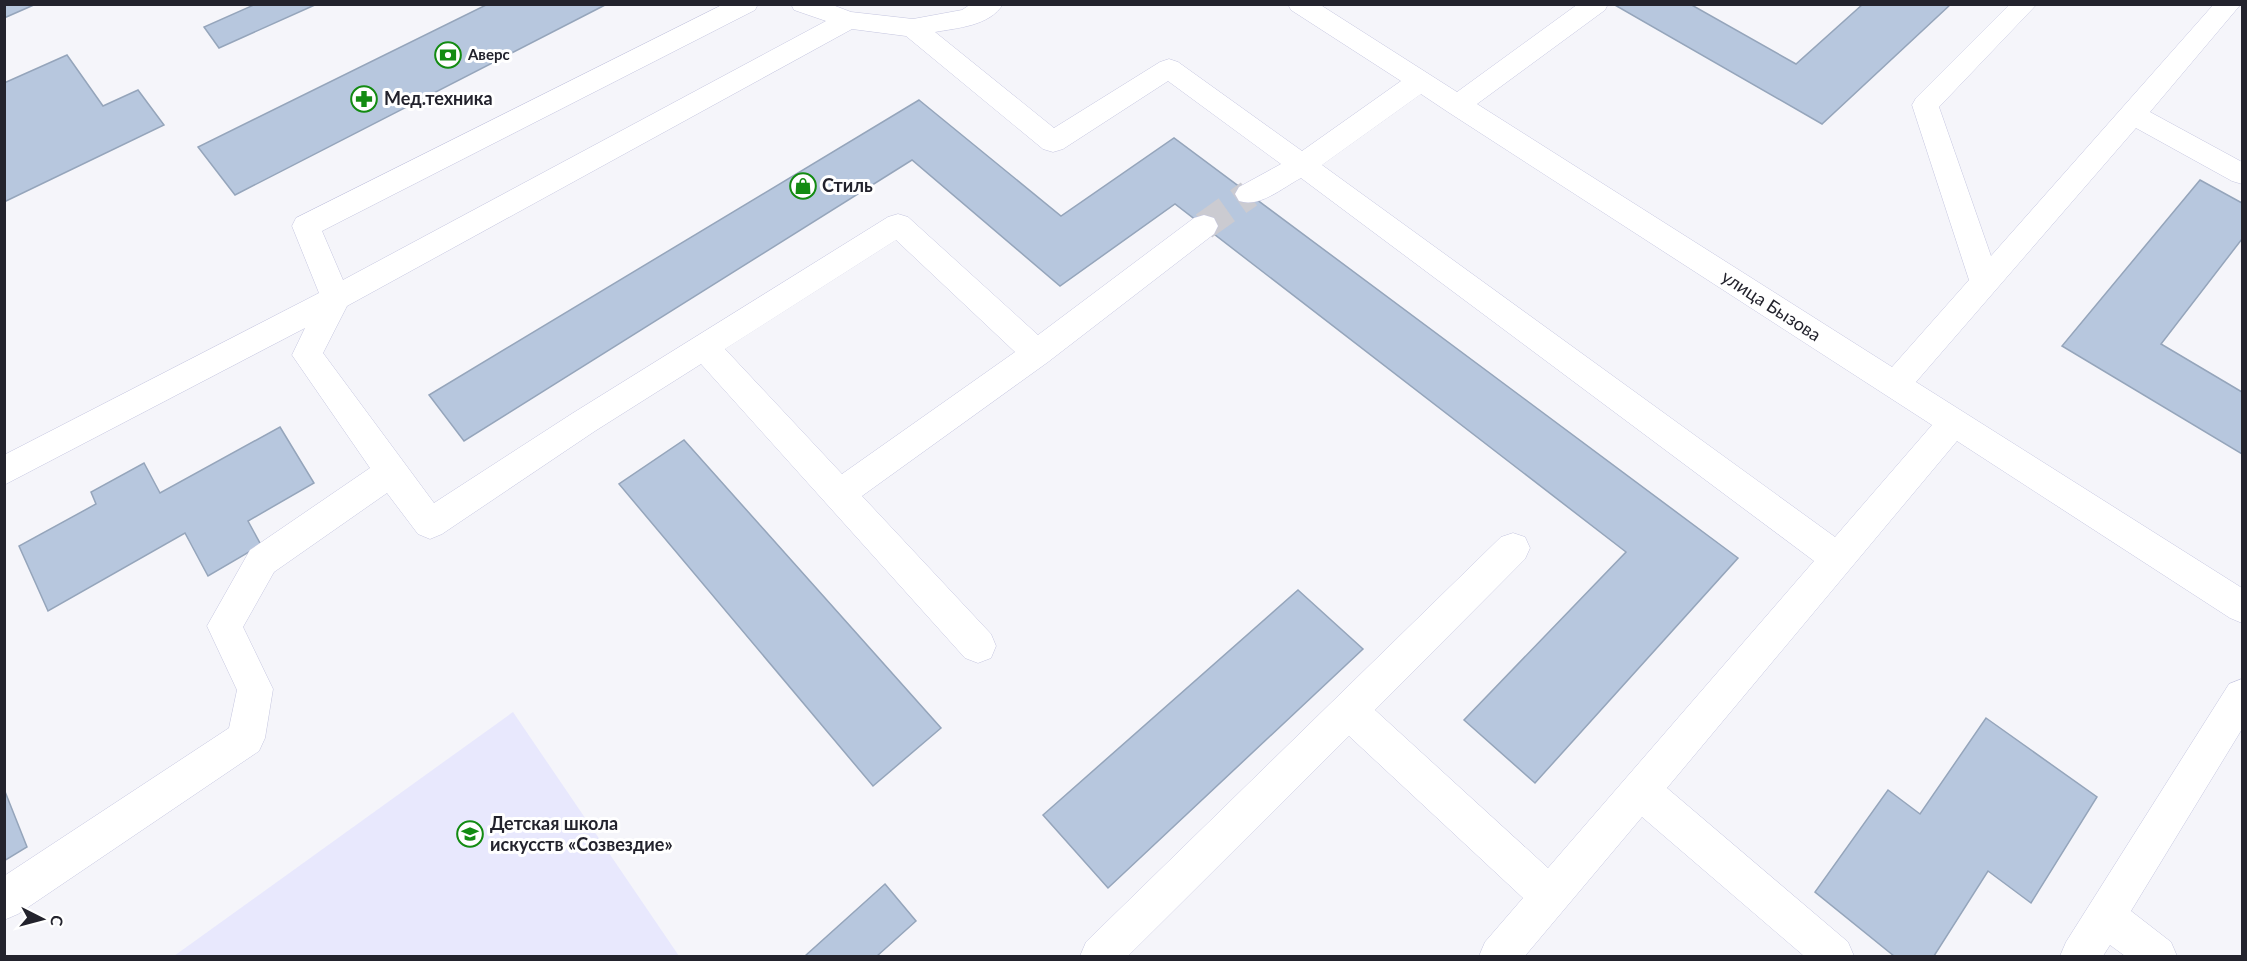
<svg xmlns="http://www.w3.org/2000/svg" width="2247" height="961" font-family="Lato,sans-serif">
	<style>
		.built { fill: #e8e8fd }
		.building { fill: #b7c7de; stroke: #95a5bb; stroke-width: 1.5 }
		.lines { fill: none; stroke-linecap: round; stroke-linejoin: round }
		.minor-tunnel { stroke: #cbcbd1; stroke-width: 28; stroke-dasharray: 28 14; stroke-linecap: butt }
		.minor-casing { stroke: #c5c6e0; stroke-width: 1 }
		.minor { fill: #fff; fill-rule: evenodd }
		.labels { text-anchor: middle; stroke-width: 6; stroke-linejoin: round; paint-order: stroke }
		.far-poi-label { font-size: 15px; font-weight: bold; fill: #23232d; stroke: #fff; text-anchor: start }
		.poi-label { font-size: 18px; font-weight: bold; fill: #23232d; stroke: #fff; text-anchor: start }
		.street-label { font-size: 18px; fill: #23232d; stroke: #fff }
	</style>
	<rect width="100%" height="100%" fill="#f5f5fa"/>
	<!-- built -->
	<polygon class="built" points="513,712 679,956 174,956"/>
	<!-- building -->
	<g class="building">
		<polygon points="4,4 36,4 4,18"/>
		<polygon points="256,4 317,4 219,48 204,27"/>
		<polygon points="488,4 607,4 235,195 198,147"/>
		<polygon points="1613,4 1690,4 1796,64 1863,4 1951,4 1822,124"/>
		<polygon points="67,55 103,106 138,90 164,125 4,202 4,83"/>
		<polygon points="919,100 1061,216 1174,138 1738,558 1535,783 1464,720 1626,552 1175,204 1060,286 912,160 464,441 429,395"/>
		<polygon points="2200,180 2242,203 2242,239 2161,344 2242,392 2242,454 2062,346"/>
		<polygon points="280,427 314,483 248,521 261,545 208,576 185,533 48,611 19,546 96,504 91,492 144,463 160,493"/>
		<polygon points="684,440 941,728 873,786 619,484"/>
		<polygon points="1298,590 1363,649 1108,888 1043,815"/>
		<polygon points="1986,718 2097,797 2031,903 1988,871 1934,956 1894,956 1815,892 1888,790 1920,814"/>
		<polygon points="4,789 27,847 4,861"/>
		<polygon points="885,884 916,921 877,956 805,956"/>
	</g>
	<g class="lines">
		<!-- minor-tunnel -->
		<polyline class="minor-tunnel" points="1204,226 1249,194"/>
		<!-- minor casing -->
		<g class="minor-casing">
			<g id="minor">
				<path d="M 724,4 L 758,4 L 755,10 L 322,231 L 343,280 L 826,21 L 794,10 L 791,4 L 830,4 L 851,12 L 913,19 L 962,10 L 971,4 L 1003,4 C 990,26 957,28 935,32 L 1054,128 L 1160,62 L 1169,59 L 1178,62 L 1302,151 L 1401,81 L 1291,10 L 1288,4 L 1319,4 L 1457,92 L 1578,4 L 1608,4 L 1605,10 L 1477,104 L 1892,367 L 1969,280 L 1912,105 L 1916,98 L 2010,4 L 2037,4 L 1939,107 L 1991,256 L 2214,4 L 2241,4 L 2150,112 L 2242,162 L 2242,184 L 2232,181 L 2136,128 L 1916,382 L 2242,588 L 2242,623 L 2230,618 L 1957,441 L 1667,788 L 1848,942 L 1854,956 L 1804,956 L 1642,817 L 1525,956 L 1479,956 L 1485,942 L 1523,898 L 1349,736 L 1128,956 L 1080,956 L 1086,942 L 1501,537 L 1513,533 L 1525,537 L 1530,548 L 1525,559 L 1375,710 L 1548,868 L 1814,561 L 1301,178 C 1282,188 1260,208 1239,201 L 1235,194 L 1239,187 L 1281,164 L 1168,81 L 1063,149 L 1053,152 L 1043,149 L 906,36 L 852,29 L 347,306 L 323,353 L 434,503 L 573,413 L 888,217 L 898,214 L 908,217 L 1038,335 L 1194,218 L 1204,215 L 1214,218 L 1218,226 L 1214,234 L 1048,362 L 862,496 L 991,634 L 996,646 L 991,658 L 978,663 L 965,658 L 701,364 L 595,431 L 442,534 L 430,539 L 418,534 L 387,493 L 274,572 L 243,627 L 273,689 L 265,738 L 259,751 L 18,914 L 4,920 L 4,876 L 229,728 L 237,690 L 207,626 L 250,550 L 370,468 L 292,355 L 305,328 L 4,485 L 4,455 L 319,293 L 292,226 L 296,218 ZM 1421,94 L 1448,112 L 1932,425 L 1835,537 L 1322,165 ZM 896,240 L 1015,352 L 842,474 L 725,349 Z"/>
				<polygon points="2242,679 2242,729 2131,911 2171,942 2177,956 2125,956 2110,945 2103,956 2060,956 2066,942 2229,684"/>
			</g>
		</g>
		<!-- minor -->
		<use href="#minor" class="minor"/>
	</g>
	<!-- icons -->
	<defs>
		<g id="bank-ring" transform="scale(1.35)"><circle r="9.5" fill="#fff" stroke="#138b12" stroke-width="1.5"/><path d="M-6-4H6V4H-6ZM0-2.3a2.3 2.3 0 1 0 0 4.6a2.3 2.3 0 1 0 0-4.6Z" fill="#138b12"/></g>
		<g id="pharmacy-ring" transform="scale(1.35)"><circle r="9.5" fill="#fff" stroke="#138b12" stroke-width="1.5"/><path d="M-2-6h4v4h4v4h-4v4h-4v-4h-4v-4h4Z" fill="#138b12"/></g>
		<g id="shop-ring" transform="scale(1.35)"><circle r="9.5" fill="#fff" stroke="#138b12" stroke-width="1.5"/><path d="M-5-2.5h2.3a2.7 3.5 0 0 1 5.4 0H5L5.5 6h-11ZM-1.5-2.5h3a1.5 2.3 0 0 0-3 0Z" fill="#138b12"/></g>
		<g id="school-ring" transform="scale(1.35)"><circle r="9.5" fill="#fff" stroke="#138b12" stroke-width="1.5"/><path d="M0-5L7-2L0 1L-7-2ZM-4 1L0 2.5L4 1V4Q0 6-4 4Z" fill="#138b12"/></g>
	</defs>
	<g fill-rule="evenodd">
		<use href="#bank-ring" x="448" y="55"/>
		<use href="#pharmacy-ring" x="364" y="99"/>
		<use href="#shop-ring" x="803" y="186"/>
		<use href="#school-ring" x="470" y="834"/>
	</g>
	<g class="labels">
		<!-- far-poi labels -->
		<g class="far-poi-label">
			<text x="468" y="60">Аверс</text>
		</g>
		<!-- poi labels -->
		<g class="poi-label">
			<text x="384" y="105">Мед.техника</text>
			<text x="822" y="192">Стиль</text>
			<text x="490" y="830">Детская школа<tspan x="490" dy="21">искусств «Созвездие»</tspan></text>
		</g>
		<!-- street labels -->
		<g class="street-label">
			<text transform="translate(1771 306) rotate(33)" y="6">улица Бызова</text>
		</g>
	</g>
	<!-- border -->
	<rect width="2247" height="961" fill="none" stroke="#23232d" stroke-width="12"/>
	<!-- north arrow -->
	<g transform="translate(42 919) rotate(96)" stroke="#ffffff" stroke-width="4.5" paint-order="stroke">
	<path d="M0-4.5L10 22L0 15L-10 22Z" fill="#23232d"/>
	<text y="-9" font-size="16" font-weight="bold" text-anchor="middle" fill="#23232d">С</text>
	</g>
</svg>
